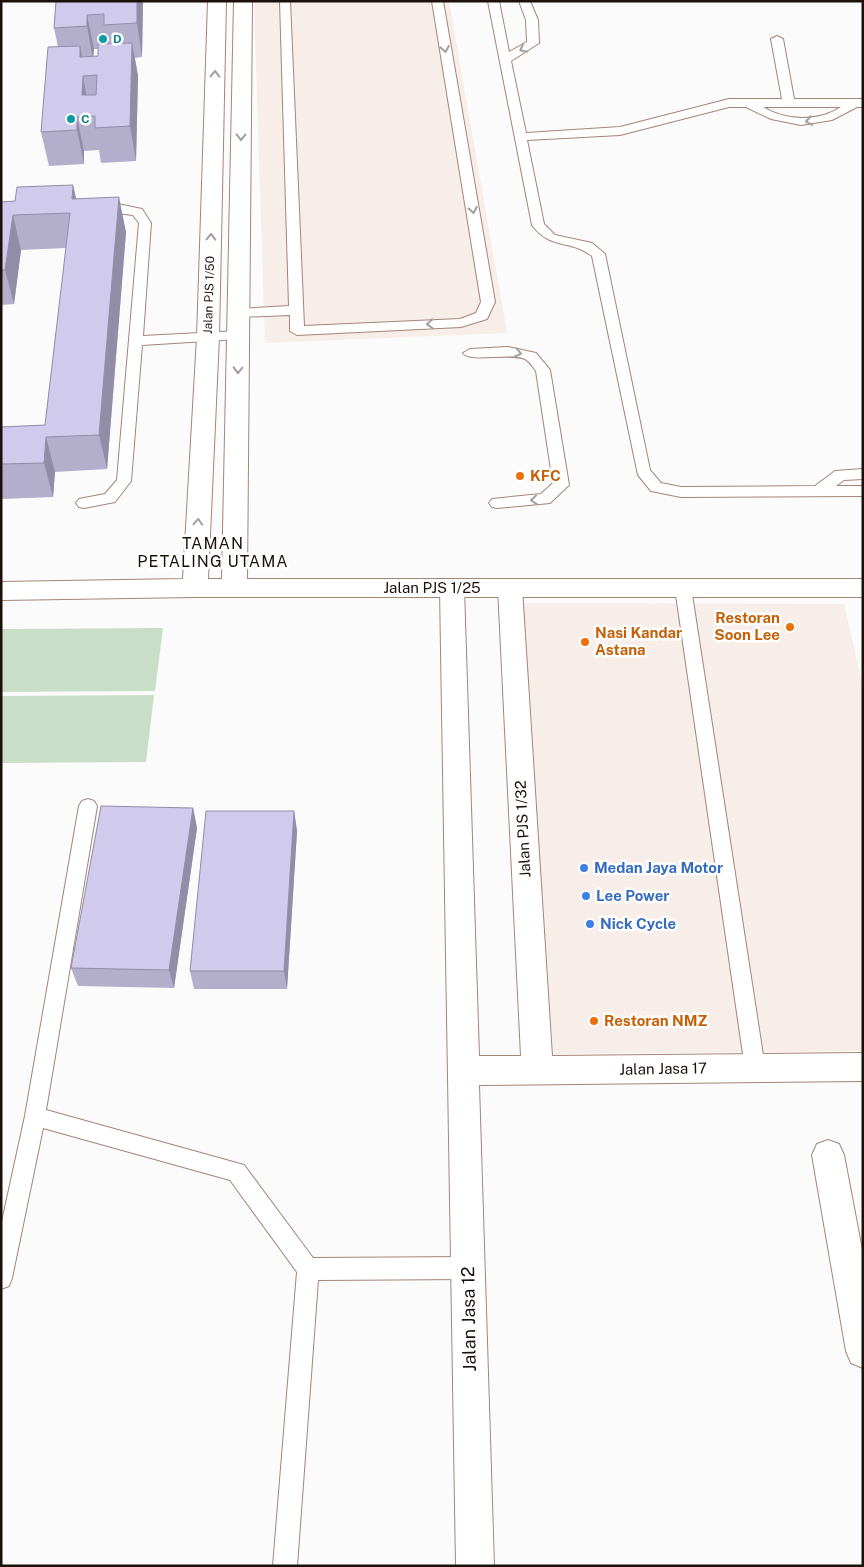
<svg xmlns="http://www.w3.org/2000/svg" width="864" height="1567" font-family="'Public Sans',sans-serif">
	<style>
		.built { fill: #f7ede9 }
		.green { fill: #c9dec7 }
		.lines { fill: none; stroke-linecap: round; stroke-linejoin: round }
		.lane-casing { stroke: #a68476; stroke-width: 2 }
		.street-casing { stroke: #a68476; stroke-width: 2 }
		.secondary-casing { stroke: #a68476; stroke-width: 2 }
		.lane { fill: #fff; fill-rule: evenodd }
		.street { fill: #fff; fill-rule: evenodd }
		.secondary { fill: #fff; fill-rule: evenodd }
		.wall { fill: #b3aecc; fill-rule: evenodd }
		.shaded-wall { fill: #928da6 }
		.building { fill: #d0caed; stroke: #928da6; fill-rule: evenodd }
		.oneway { stroke: #a49f9d }
		.culture-dot { fill: #0f9aa8; stroke: #fff; stroke-width: 2 }
		.food-dot { fill: #e8710a; stroke: #fff; stroke-width: 2 }
		.shop-dot { fill: #3f7fe0; stroke: #fff; stroke-width: 2 }
		.labels { text-anchor: middle; stroke-width: 5; stroke-linejoin: round; paint-order: stroke }
		.far-culture-label { font-size: 12px; font-weight: bold; fill: #0d838f; stroke: #fff; text-anchor: start }
		.far-street-label { font-size: 12px; fill: #1c100b; stroke: #fff }
		.food-label { font-size: 15px; font-weight: bold; fill: #c56008; stroke: #fff; text-anchor: start }
		.street-label { font-size: 15px; fill: #1c100b; stroke: #fff }
		.shop-label { font-size: 15px; font-weight: bold; fill: #366cbe; stroke: #fff; text-anchor: start }
		.neighbourhood-label { font-size: 16px; letter-spacing: 1px; fill: #1c100b; stroke: #fff }
		.near-street-label { font-size: 18px; fill: #1c100b; stroke: #fff }
	</style>
	<rect width="100%" height="100%" fill="#fbfbfb"/>
	<!-- built -->
	<g class="built">
		<polygon points="254,1 449,1 507,333 265,343"/>
		<polygon points="523,603 844,604 863,687 863,1051 553,1054"/>
	</g>
	<!-- green -->
	<g class="green">
		<polygon points="163,628 155,691 1,692 1,629"/>
		<polygon points="154,695 146,762 1,763 1,696"/>
	</g>
	<g class="lines">
		<!-- lane casing -->
		<g class="lane-casing">
			<g id="lane">
				<polygon points="280,1 290,1 304,326 460,319 476,313 481,302 432,1 443,1 495,302 487,319 461,327 297,335 290,331 290,315 238,317 231,313 238,309 289,306"/>
				<path d="M 488,1 L 499,1 L 509,52 L 527,42 L 526,20 L 519,1 L 530,1 L 538,20 L 539,43 L 511,61 L 526,133 L 620,127 L 729,99 L 782,99 L 771,39 L 777,36 L 783,39 L 794,99 L 863,99 L 863,107 L 857,107 L 832,120 L 801,125 L 771,119 L 746,107 L 729,107 L 620,135 L 527,140 L 544,224 L 555,235 L 592,243 L 605,254 L 650,470 L 661,483 L 681,487 L 815,486 L 835,471 L 863,469 L 863,479 L 844,480 L 836,486 L 863,486 L 863,496 L 681,497 L 651,491 L 638,475 L 592,256 C 570,239 550,250 532,225 ZM 763,107 L 841,107 C 818,122 786,121 763,107 Z"/>
				<polygon points="97,203 113,203 142,209 151,223 143,336 238,331 245,335 238,339 142,345 131,481 115,502 84,508 79,507 76,503 79,499 105,494 117,480 139,223 133,215 93,210 91,207 93,204"/>
				<path d="M 508,347 L 536,353 L 550,370 L 569,485 L 550,503 L 497,508 L 492,507 L 489,503 L 492,499 L 541,494 L 553,483 L 536,371 C 533,367 529,361 525,359 C 511,352 470,363 463,353 L 470,349 Z"/>
				<polygon points="683,582 689,584 691,588 765,1068 762,1074 755,1077 748,1074 745,1068 675,588 677,584"/>
				<polygon points="88,799 94,801 97,806 46,1110 244,1165 313,1258 468,1257 476,1260 479,1268 476,1276 468,1279 318,1280 297,1566 273,1566 297,1272 230,1180 43,1128 12,1278 9,1286 1,1289 1,1226 25,1116 79,806 82,801"/>
			</g>
		</g>
		<!-- street casing -->
		<g class="street-casing">
			<g id="street">
				<polygon points="510,579 519,582 522,588 552,1056 863,1053 863,1081 479,1085 494,1566 456,1566 440,589 443,583 452,580 461,583 464,589 479,1056 521,1056 498,588 501,582"/>
				<polygon points="828,1140 839,1144 844,1155 863,1255 863,1368 851,1363 846,1351 812,1155 817,1144"/>
			</g>
		</g>
		<!-- secondary casing -->
		<g class="secondary-casing">
			<polygon id="secondary" points="208,1 226,1 219,337 208,579 222,579 234,1 252,1 247,579 863,579 863,597 195,597 1,600 1,582 183,579 197,337"/>
		</g>
		<!-- lane -->
		<use href="#lane" class="lane"/>
		<!-- street -->
		<use href="#street" class="street"/>
		<!-- secondary -->
		<use href="#secondary" class="secondary"/>
	</g>
	<!-- wall -->
	<g class="wall">
		<path d="M 56,1 L 143,1 L 142,57 L 135,58 L 138,76 L 136,161 L 101,163 L 99,150 L 84,151 L 84,164 L 49,166 L 41,132 L 58,47 L 54,28 ZM 94,49 L 98,49 L 98,56 L 93,57 Z"/>
		<polygon points="76,199 126,232 107,469 55,472 53,497 1,499 1,427 45,425 66,248 21,250 14,304 1,305 1,202"/>
		<polygon points="193,808 197,828 174,988 78,986 71,968"/>
		<polygon points="294,811 297,831 287,989 194,989 190,971"/>
	</g>
	<!-- shaded-wall -->
	<g class="shaded-wall">
		<polygon points="137,1 143,1 142,57 137,23"/>
		<polygon points="87,15 94,49 93,60 87,26"/>
		<polygon points="132,43 138,76 136,161 130,126"/>
		<polygon points="80,46 86,76 80,57"/>
		<polygon points="83,76 89,110 82,95"/>
		<polygon points="77,117 84,151 84,164 77,130"/>
		<polygon points="73,185 81,219 72,199"/>
		<polygon points="119,197 126,232 107,469 99,435"/>
		<polygon points="13,215 21,250 14,304 5,270"/>
		<polygon points="46,437 55,472 53,497 44,463"/>
		<polygon points="193,808 197,828 174,988 169,970"/>
		<polygon points="294,811 297,831 287,989 284,971"/>
	</g>
	<!-- building -->
	<g class="building">
		<polygon points="56,1 137,1 137,23 104,25 104,14 87,15 87,26 54,28"/>
		<path d="M 132,43 L 130,126 L 95,128 L 95,116 L 77,117 L 77,130 L 41,132 L 48,47 L 80,46 L 80,57 L 98,56 L 98,44 ZM 97,75 L 96,95 L 82,95 L 83,76 Z"/>
		<polygon points="73,185 72,199 119,197 99,435 46,437 44,463 1,464 1,427 45,425 70,213 13,215 5,270 1,270 1,202 15,201 17,187"/>
		<polygon points="101,806 193,808 169,970 71,968"/>
		<polygon points="206,811 294,811 284,971 190,971"/>
	</g>
	<!-- one-way arrows -->
	<defs><path id="oneway-chevron" d="M-2-3.5L2.5 0L-2 3.5" fill="none" stroke-width="1.6" stroke-linecap="round" stroke-linejoin="round" transform="scale(1.25)"/></defs>
	<g class="oneway">
		<use href="#oneway-chevron" transform="translate(445 49) rotate(80)"/>
		<use href="#oneway-chevron" transform="translate(523 49) rotate(151)"/>
		<use href="#oneway-chevron" transform="translate(215 74) rotate(-89)"/>
		<use href="#oneway-chevron" transform="translate(809 121) rotate(170)"/>
		<use href="#oneway-chevron" transform="translate(241 137) rotate(91)"/>
		<use href="#oneway-chevron" transform="translate(473 210) rotate(80)"/>
		<use href="#oneway-chevron" transform="translate(211 237) rotate(-89)"/>
		<use href="#oneway-chevron" transform="translate(430 324) rotate(177)"/>
		<use href="#oneway-chevron" transform="translate(518 353) rotate(12)"/>
		<use href="#oneway-chevron" transform="translate(238 370) rotate(91)"/>
		<use href="#oneway-chevron" transform="translate(534 500) rotate(175)"/>
		<use href="#oneway-chevron" transform="translate(198 522) rotate(-87)"/>
	</g>
	<!-- markers -->
	<g class="culture-dot">
		<circle cx="103" cy="39" r="5"/>
		<circle cx="71" cy="119" r="5"/>
	</g>
	<g class="food-dot">
		<circle cx="520" cy="476" r="5"/>
		<circle cx="790" cy="627" r="5"/>
		<circle cx="585" cy="642" r="5"/>
		<circle cx="594" cy="1021" r="5"/>
	</g>
	<g class="shop-dot">
		<circle cx="584" cy="868" r="5"/>
		<circle cx="586" cy="896" r="5"/>
		<circle cx="590" cy="924" r="5"/>
	</g>
	<g class="labels">
		<!-- far-culture labels -->
		<g class="far-culture-label">
			<text x="113" y="43">D</text>
			<text x="81" y="123">C</text>
		</g>
		<!-- far-street labels -->
		<g class="far-street-label">
			<text transform="translate(209 295) rotate(-88)" y="4">Jalan PJS 1/50</text>
		</g>
		<!-- food labels -->
		<g class="food-label">
			<text x="530" y="481">KFC</text>
			<text x="780" y="623" text-anchor="end">Restoran<tspan x="780" dy="17">Soon Lee</tspan></text>
			<text x="595" y="638">Nasi Kandar<tspan x="595" dy="17">Astana</tspan></text>
			<text x="604" y="1026">Restoran NMZ</text>
		</g>
		<!-- street labels -->
		<g class="street-label">
			<text x="432" y="593">Jalan PJS 1/25</text>
			<text transform="translate(523 829) rotate(-93)" y="5">Jalan PJS 1/32</text>
			<text transform="translate(663 1069) rotate(-1)" y="5">Jalan Jasa 17</text>
		</g>
		<!-- shop labels -->
		<g class="shop-label">
			<text x="594" y="873">Medan Jaya Motor</text>
			<text x="596" y="901">Lee Power</text>
			<text x="600" y="929">Nick Cycle</text>
		</g>
		<!-- neighbourhood labels -->
		<g class="neighbourhood-label">
			<text x="213" y="549">TAMAN<tspan x="213" dy="18">PETALING UTAMA</tspan></text>
		</g>
		<!-- near-street labels -->
		<g class="near-street-label">
			<text transform="translate(469 1319) rotate(-91)" y="6">Jalan Jasa 12</text>
		</g>
	</g>
	<!-- border -->
	<rect width="864" height="1567" fill="none" stroke="#1c100b" stroke-width="5"/>
</svg>
